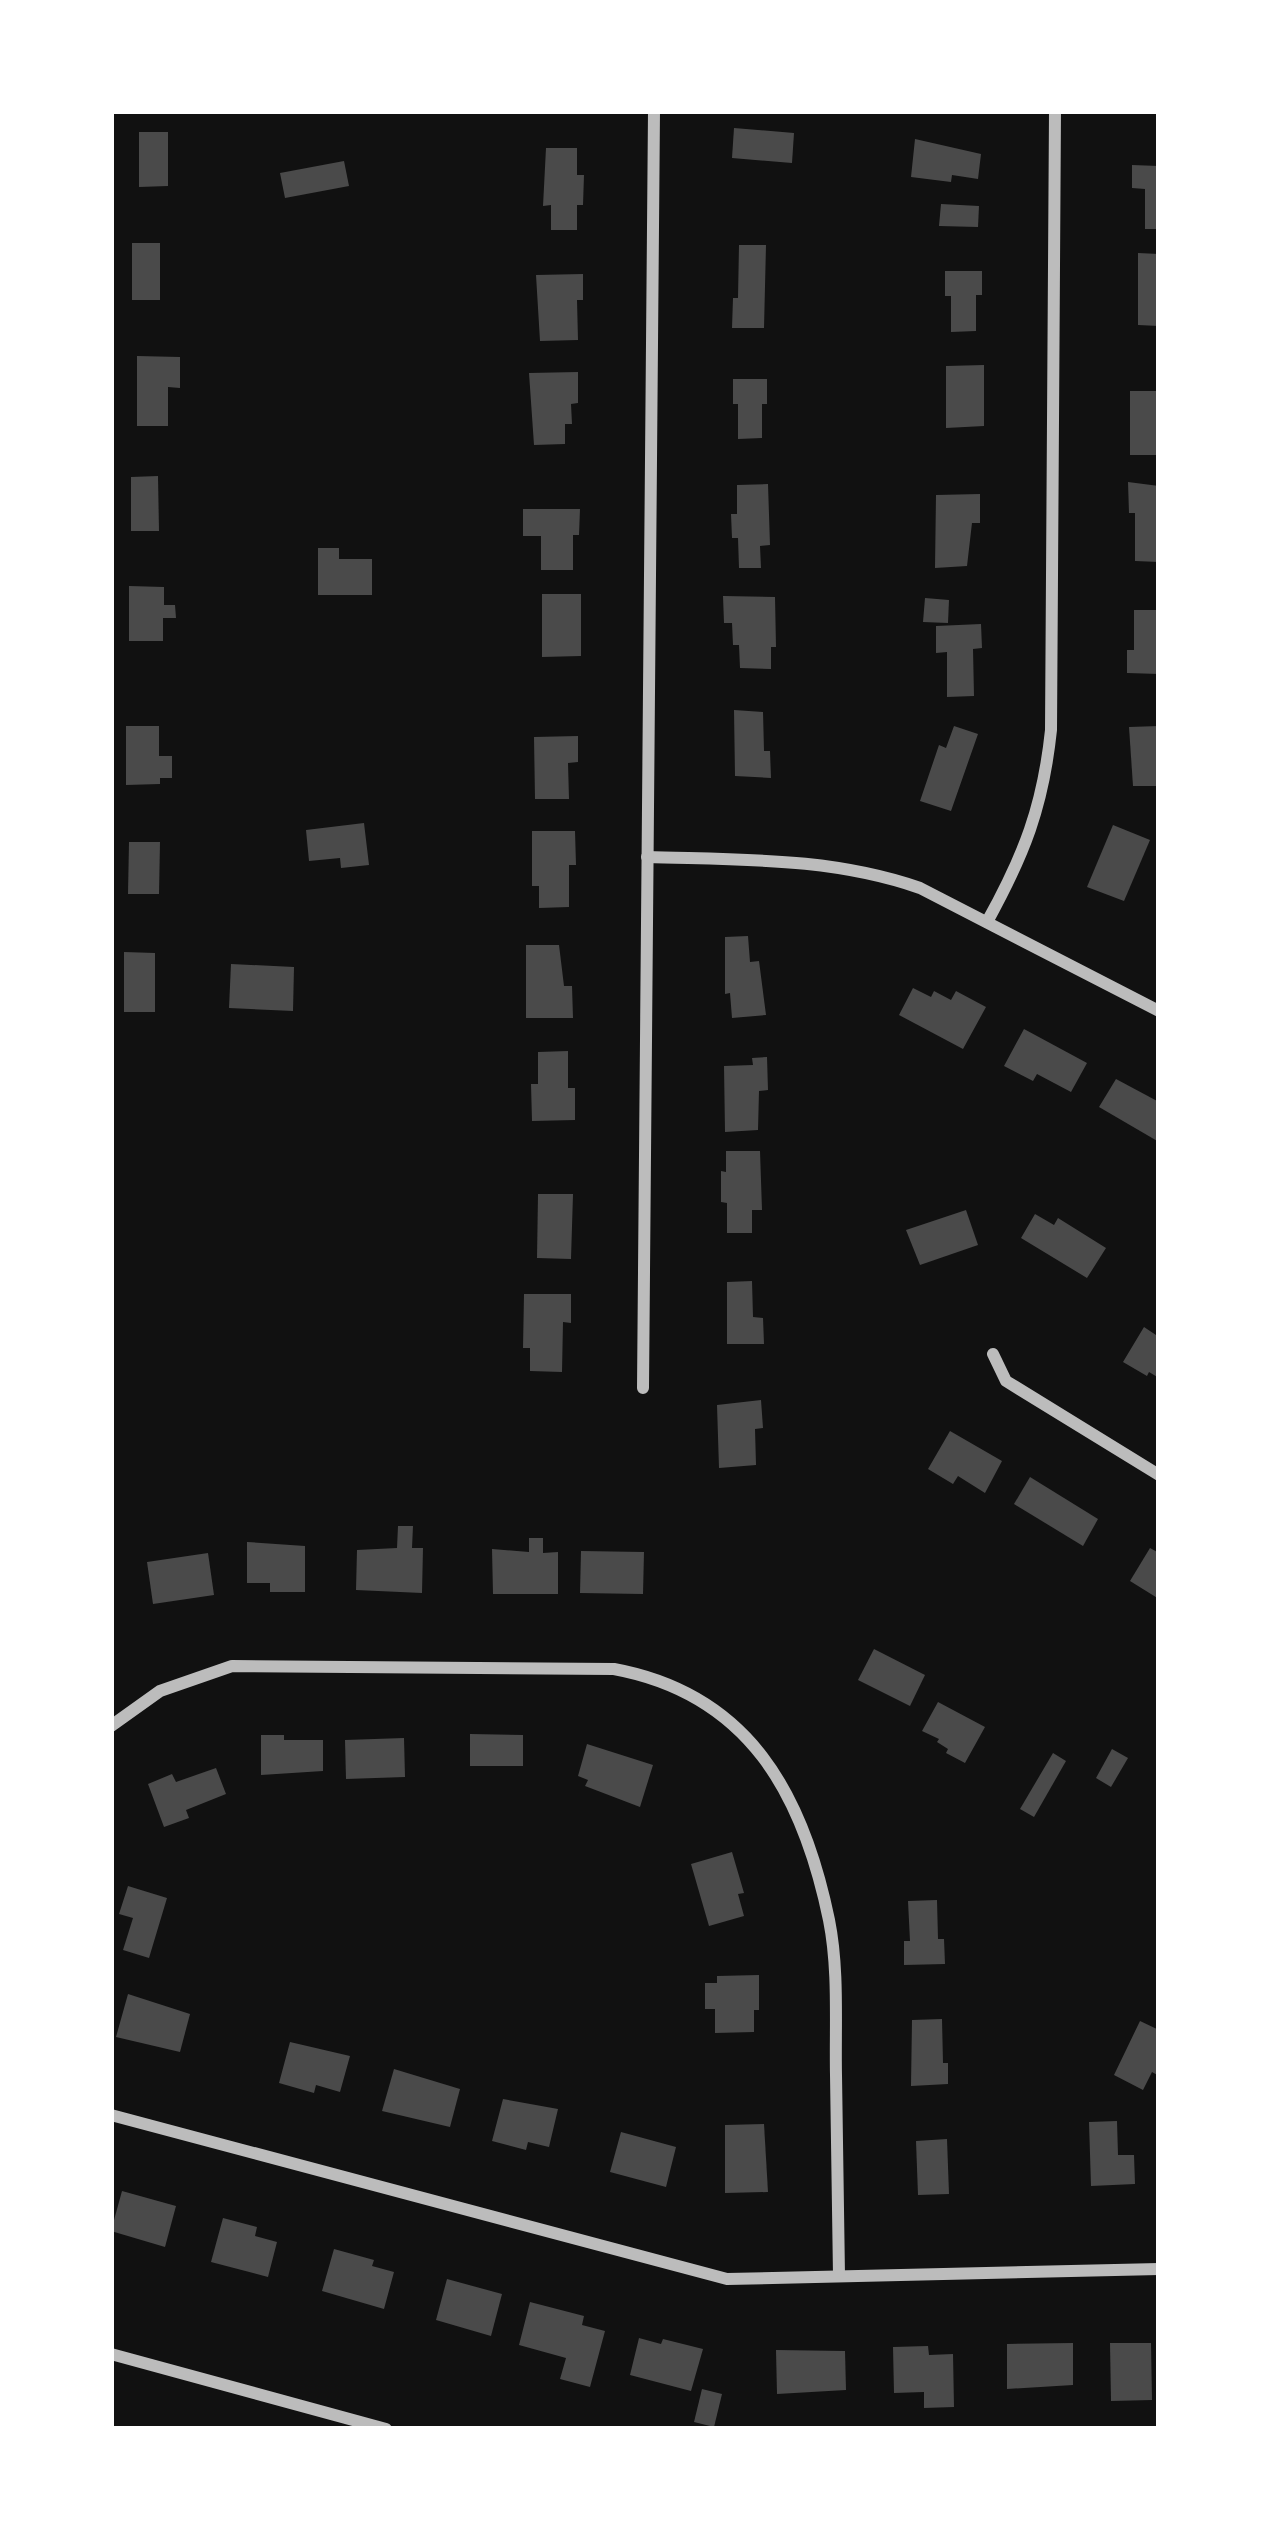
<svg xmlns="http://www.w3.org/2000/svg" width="1270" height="2540" font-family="'Source Sans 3',sans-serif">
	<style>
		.building { fill: #4a4a4a }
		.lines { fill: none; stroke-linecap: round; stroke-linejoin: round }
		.minor { stroke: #bcbcbc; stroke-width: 12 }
	</style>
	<rect width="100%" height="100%" fill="#111"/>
	<!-- building -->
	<g class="building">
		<polygon points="734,128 794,133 792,163 732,158"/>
		<polygon points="139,132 168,132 168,186 139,187"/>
		<polygon points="915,139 981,154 978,179 952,175 951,182 911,177"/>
		<polygon points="546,148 577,148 577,175 584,175 583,205 577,205 577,230 551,230 551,205 543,206"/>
		<polygon points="344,161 349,186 285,198 280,173"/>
		<polygon points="1132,165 1159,166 1159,229 1145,229 1145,189 1132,188"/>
		<polygon points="941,204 979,206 978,227 939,226"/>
		<rect x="132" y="243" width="28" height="57"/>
		<polygon points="739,245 766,245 764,328 732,328 733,298 738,298"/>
		<polygon points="1138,253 1159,254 1159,326 1138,325"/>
		<polygon points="945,271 982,271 982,295 976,295 976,331 951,332 951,296 945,296"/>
		<polygon points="583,274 583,300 577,300 578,340 540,341 536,275"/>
		<polygon points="137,356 180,357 180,388 168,387 168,426 137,426"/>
		<polygon points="984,365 984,426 946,428 946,366"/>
		<polygon points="578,372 578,403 571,404 572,424 565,424 565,444 534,445 529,373"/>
		<polygon points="733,379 767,379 767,404 762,404 762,438 738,439 738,404 733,404"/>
		<rect x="1130" y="391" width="29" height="64"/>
		<polygon points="158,476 159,531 131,531 131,477"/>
		<polygon points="1128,482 1159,486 1159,562 1135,561 1135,513 1129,513"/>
		<polygon points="768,484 770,545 760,546 761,568 739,568 738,538 732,538 731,514 737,514 737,485"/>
		<polygon points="980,494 980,523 972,523 967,566 935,568 936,495"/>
		<polygon points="523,509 580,509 579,535 573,535 573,570 541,570 541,536 523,536"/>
		<polygon points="318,548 339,548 339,559 372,559 372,595 318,595"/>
		<polygon points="129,586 164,587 164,605 175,605 176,618 163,618 163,641 129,641"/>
		<polygon points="542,594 581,594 581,656 542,657"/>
		<polygon points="723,596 775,597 776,647 771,647 771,669 740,668 739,645 733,645 732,623 724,623"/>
		<polygon points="925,598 949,600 948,623 923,622"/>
		<polygon points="1134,610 1159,610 1159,674 1127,673 1127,650 1134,650"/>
		<polygon points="981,624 982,648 973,649 974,696 947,697 947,652 936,653 936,626"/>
		<polygon points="734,710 763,712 764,751 770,751 771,778 735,776"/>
		<polygon points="126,726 159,726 159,756 172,756 172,778 160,778 160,784 126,785"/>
		<polygon points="954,726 978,734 951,811 920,801 939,745 946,748"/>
		<polygon points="1159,726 1159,786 1133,786 1129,727"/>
		<polygon points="578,736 578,762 568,763 569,799 535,799 534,737"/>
		<polygon points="364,823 369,865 341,868 340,858 309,861 306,830"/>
		<polygon points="1113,825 1150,840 1124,901 1087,887"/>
		<polygon points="532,831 575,831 576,865 569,865 569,907 539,908 539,886 532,886"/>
		<polygon points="129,842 160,842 159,894 128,894"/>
		<polygon points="748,936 750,962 759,961 766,1015 732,1018 730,993 725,994 725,937"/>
		<polygon points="526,945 559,945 564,986 572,986 573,1018 526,1018"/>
		<polygon points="124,952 155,953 155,1012 124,1012"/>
		<polygon points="231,964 294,967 293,1011 229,1008"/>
		<polygon points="913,988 931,997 934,991 951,1000 956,991 986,1007 963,1049 899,1015"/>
		<polygon points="1024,1029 1087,1063 1071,1092 1037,1074 1033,1081 1004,1066"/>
		<polygon points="568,1051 568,1088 575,1088 575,1120 532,1121 531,1084 538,1084 538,1052"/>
		<polygon points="767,1057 768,1090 759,1091 758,1130 725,1132 724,1066 753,1065 752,1058"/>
		<polygon points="1116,1079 1159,1102 1159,1142 1099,1107"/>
		<polygon points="726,1151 760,1151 762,1210 752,1210 752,1233 727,1233 727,1203 721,1202 721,1171 726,1172"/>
		<polygon points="538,1194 573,1194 571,1259 537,1258"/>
		<polygon points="966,1210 978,1245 920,1265 906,1230"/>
		<polygon points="1035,1214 1054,1225 1058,1218 1106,1248 1087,1278 1021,1238"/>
		<polygon points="752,1281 753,1317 763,1318 764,1344 727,1344 727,1282"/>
		<polygon points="524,1294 571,1294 571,1323 563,1322 562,1372 530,1371 530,1348 523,1348"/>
		<polygon points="1144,1327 1159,1337 1159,1378 1149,1372 1147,1376 1123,1362"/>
		<polygon points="761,1400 763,1428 755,1429 756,1465 719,1468 717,1405"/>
		<polygon points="950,1431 1002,1461 985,1493 958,1476 953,1484 928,1469"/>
		<polygon points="1030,1477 1098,1519 1083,1546 1014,1504"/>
		<polygon points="398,1526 413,1526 412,1548 423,1548 422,1593 356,1590 357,1550 397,1548"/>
		<polygon points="529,1538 543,1538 543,1553 558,1552 558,1594 493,1594 492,1549 529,1552"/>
		<polygon points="247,1542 305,1546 305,1592 270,1592 270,1583 247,1583"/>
		<polygon points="1150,1548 1159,1553 1159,1599 1130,1581"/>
		<polygon points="581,1551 644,1552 643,1594 580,1593"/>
		<polygon points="208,1553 214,1595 153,1604 147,1562"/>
		<polygon points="874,1649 925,1675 910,1706 858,1680"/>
		<polygon points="938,1702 985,1727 965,1763 946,1753 948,1749 937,1742 939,1739 922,1731"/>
		<polygon points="470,1734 523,1735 523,1766 470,1766"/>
		<polygon points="261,1735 284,1735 284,1740 323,1740 323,1771 261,1775"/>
		<polygon points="404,1738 405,1777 346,1779 345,1740"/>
		<polygon points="587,1744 653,1765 640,1807 585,1786 588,1780 578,1776"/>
		<polygon points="1112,1749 1128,1758 1111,1787 1096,1778"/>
		<polygon points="1053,1753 1066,1761 1034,1817 1020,1809"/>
		<polygon points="216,1768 226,1794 186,1810 189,1818 164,1827 148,1784 172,1774 176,1782"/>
		<polygon points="732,1852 744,1893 738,1894 744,1916 709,1926 691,1864"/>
		<polygon points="128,1886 167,1898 149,1958 123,1950 133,1918 119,1914"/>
		<polygon points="937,1900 938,1939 944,1939 945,1964 904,1965 904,1941 910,1941 908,1901"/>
		<polygon points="759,1975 759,2010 754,2010 754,2032 715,2033 715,2009 705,2009 705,1983 717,1983 717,1976"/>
		<polygon points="128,1994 190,2014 180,2052 116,2037"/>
		<polygon points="942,2019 943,2063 948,2063 948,2084 911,2086 912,2020"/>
		<polygon points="1140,2021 1159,2030 1159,2076 1152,2072 1143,2090 1114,2075"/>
		<polygon points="290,2042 350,2056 340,2092 316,2085 314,2093 279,2083"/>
		<polygon points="394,2069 460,2089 450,2127 382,2111"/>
		<polygon points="503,2099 558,2109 549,2147 528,2142 526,2150 492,2141"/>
		<polygon points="1117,2121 1118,2155 1134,2155 1135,2184 1091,2186 1089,2122"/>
		<polygon points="764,2124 768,2192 725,2193 725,2125"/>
		<polygon points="621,2132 676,2147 666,2187 610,2172"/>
		<polygon points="947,2139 949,2194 918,2195 916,2141"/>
		<polygon points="122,2191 176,2206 165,2247 111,2231"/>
		<polygon points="223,2218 257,2227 255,2236 277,2242 268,2277 211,2262"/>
		<polygon points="334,2249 374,2260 372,2266 394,2272 384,2309 322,2291"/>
		<polygon points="447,2279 502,2294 491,2336 436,2320"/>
		<polygon points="530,2302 584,2316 582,2325 605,2331 590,2387 560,2379 566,2358 519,2345"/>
		<polygon points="639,2338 661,2344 663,2339 703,2349 691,2391 630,2375"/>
		<polygon points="1073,2343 1073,2385 1007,2389 1007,2344"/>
		<polygon points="1110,2343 1151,2343 1152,2400 1111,2401"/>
		<polygon points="928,2346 929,2355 953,2354 954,2407 924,2408 924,2392 894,2393 893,2347"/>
		<polygon points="776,2350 845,2351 846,2390 777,2394"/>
		<polygon points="702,2389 722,2394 714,2427 694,2422"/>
	</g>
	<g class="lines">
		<!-- minor -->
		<g class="minor">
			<path d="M 647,857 C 740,860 831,857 920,888 L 1159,1011"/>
			<path d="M 987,922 C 1024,855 1043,807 1051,730 L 1055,111"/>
			<polyline points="993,1354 1006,1381 1159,1475"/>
			<polyline points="643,1388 654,111"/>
			<path d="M 111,1726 L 160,1691 L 232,1666 L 614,1669 C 749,1694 803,1794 829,1920 C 839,1970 835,2025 836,2075 C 837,2142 838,2209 839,2276"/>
			<polyline points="111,2115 727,2279 1159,2269"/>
			<polyline points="111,2354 386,2429"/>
		</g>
	</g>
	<!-- border -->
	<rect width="1270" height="2540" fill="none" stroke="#ffffff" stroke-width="228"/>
</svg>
